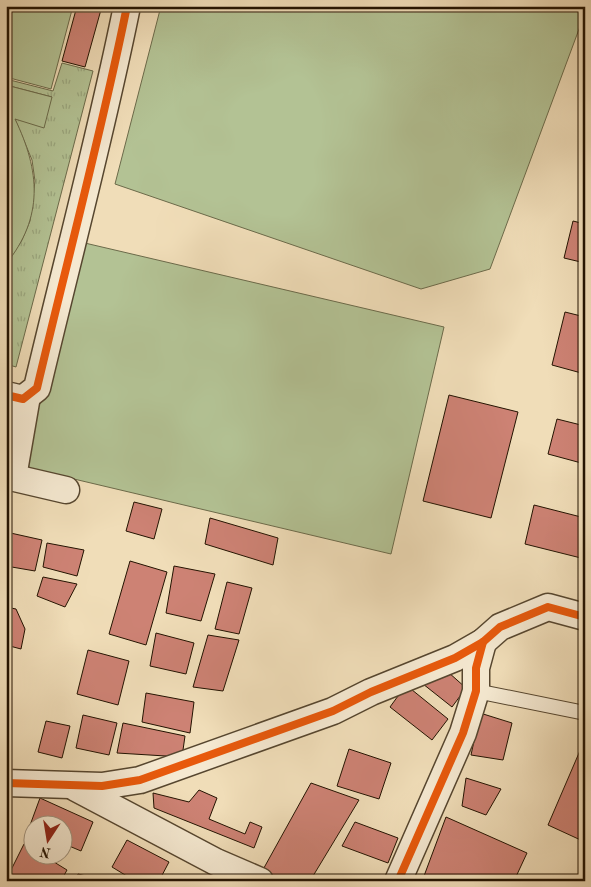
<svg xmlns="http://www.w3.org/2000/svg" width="591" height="887" font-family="'Old Standard TT',serif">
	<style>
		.grass { fill: url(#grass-tufts); stroke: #6b6a4a }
		.garden { fill: #b3c294; stroke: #6b6a4a }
		.building { fill: #cd8274; stroke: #231301 }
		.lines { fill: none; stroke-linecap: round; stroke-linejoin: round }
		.lane-casing { stroke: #56462f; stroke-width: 16 }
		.street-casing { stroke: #56462f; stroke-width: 29 }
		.lane { stroke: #f5e9d1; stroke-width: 14 }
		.street { stroke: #f5e9d1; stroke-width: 26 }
		.cycleway-casing { stroke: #f5e9d1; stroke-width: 11 }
		.cycleway { stroke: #e8590c; stroke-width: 8 }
	</style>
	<defs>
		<pattern id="grass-tufts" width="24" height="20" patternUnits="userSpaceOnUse" patternTransform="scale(1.25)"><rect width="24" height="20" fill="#b3c294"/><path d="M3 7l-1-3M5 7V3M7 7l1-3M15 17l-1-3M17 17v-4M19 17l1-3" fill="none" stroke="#9aa67e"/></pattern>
	</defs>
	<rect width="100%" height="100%" fill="#f0ddb8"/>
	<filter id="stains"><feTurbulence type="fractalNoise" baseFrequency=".004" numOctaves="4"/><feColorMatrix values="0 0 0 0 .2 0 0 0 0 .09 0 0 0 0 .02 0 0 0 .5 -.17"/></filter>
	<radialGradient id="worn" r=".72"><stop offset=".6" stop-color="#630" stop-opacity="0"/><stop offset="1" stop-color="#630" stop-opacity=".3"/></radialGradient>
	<!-- grass -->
	<polygon class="grass" points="62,63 93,71 16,367 6,364 6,264 22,240 30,221 35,181 32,160 15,119 52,97 6,85 6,79 53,91"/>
	<!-- garden -->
	<g class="garden">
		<polygon points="6,6 73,6 51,89 6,77"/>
		<polygon points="161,6 585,6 585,13 490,269 421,289 115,184"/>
		<path d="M 6,85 L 52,97 L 44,128 L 15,119 C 40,171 44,217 6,264 Z"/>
		<polygon points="72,240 444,327 391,554 19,466"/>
	</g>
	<!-- building -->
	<g class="building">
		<polygon points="77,6 102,6 85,67 62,61"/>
		<polygon points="573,221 585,224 585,263 564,258"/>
		<polygon points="565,312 585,317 585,374 552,365"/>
		<polygon points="449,395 518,412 491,518 423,501"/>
		<polygon points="6,406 18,408 6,459"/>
		<polygon points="557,419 585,426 585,464 548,454"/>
		<polygon points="134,502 162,509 154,539 126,531"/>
		<polygon points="534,505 585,518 585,559 525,544"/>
		<polygon points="210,518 278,538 273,565 205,544"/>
		<polygon points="6,532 42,540 35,571 6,566"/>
		<polygon points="47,543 84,550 77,576 43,567"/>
		<polygon points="130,561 167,572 146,645 109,634"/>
		<polygon points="174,566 215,574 201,621 166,613"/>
		<polygon points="43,577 77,584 65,607 37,596"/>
		<polygon points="227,582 252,588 239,634 215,629"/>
		<polygon points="6,607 16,609 25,629 21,649 6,645"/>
		<polygon points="156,633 194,643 186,674 150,666"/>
		<polygon points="208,635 239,640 223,691 193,687"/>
		<polygon points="88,650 129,661 118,705 77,694"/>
		<polygon points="448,672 466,688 452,707 423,684"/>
		<polygon points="406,685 448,719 432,740 390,707"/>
		<polygon points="146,693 194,702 190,733 142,722"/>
		<polygon points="480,713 512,723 503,760 471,755"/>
		<polygon points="83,715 117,723 109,755 76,748"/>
		<polygon points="46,721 70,726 62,758 38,752"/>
		<polygon points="123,723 185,736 182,757 117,753"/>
		<polygon points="585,739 585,842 548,825"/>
		<polygon points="349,749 391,763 379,799 337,786"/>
		<polygon points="466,778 501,789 486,815 462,806"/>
		<polygon points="311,783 359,800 310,881 273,881 260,875"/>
		<polygon points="199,790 217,798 209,819 245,834 250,822 262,827 254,848 154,808 153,793 189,802"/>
		<polygon points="40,798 93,822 81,851 62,843 62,824 32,824 32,830 29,828"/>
		<polygon points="446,817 527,853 514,881 436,881 424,876"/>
		<polygon points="355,822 398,838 388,863 342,846"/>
		<polygon points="127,840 169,862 159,881 135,881 112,867"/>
		<polygon points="24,844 32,849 32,854 41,854 67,870 61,881 12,881 7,878"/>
		<polygon points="78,874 102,880 75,881"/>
	</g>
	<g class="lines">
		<!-- lane casing -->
		<g class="lane-casing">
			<polyline id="lane" points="476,691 585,713"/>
		</g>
		<!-- street casing -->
		<g class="street-casing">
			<g id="street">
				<path d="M 6,395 L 23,399 L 37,388 C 67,261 101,135 127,6"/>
				<polyline points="6,476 66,490"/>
				<polyline points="13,477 27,396"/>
				<polyline points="6,783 102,786 140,780 333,711 371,692 455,658 483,642 500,627 548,607 585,617"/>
				<polyline points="76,788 216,862 260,881"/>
				<polyline points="398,881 463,733 476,691 476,668 483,642"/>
			</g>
		</g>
		<!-- lane -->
		<use href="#lane" class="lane"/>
		<!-- street -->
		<use href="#street" class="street"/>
		<!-- cycleway casing -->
		<g class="cycleway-casing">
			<g id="cycleway">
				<path d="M 6,395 L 23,399 L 37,388 C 67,261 101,135 127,6"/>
				<polyline points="6,783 102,786 140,780 333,711 371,692 455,658 483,642 500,627 548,607 585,617"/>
				<polyline points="398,881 463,733 476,691 476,668 483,642"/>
			</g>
		</g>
		<!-- cycleway -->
		<use href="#cycleway" class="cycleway"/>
	</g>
	<!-- margin -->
	<rect width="591" height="887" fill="none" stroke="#f0ddb8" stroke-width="25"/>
	<rect x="8" y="8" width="576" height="872" fill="none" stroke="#231301" stroke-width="2.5"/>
	<rect x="12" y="12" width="566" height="862" fill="none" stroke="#231301"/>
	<!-- north arrow -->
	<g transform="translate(48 840) rotate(192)"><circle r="24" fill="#f5e9d1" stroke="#a1937e"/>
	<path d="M0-4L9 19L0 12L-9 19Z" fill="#8f2418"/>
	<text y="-8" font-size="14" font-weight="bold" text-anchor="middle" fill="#231301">N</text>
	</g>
	<rect width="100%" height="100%" filter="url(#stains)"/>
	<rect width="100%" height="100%" fill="url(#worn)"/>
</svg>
